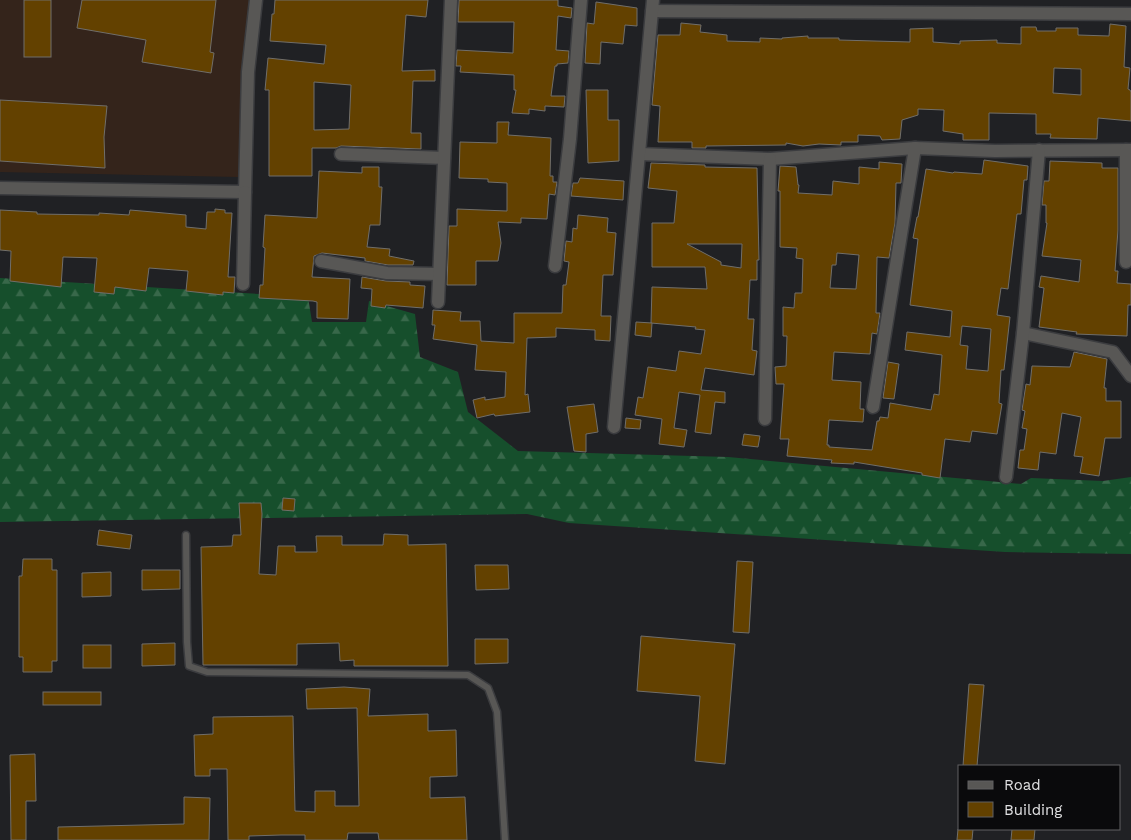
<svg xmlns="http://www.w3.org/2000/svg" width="1131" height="840" font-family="'Work Sans',sans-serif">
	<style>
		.industrial { fill: #34241b }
		.forest { fill: url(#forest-firs) }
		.building { fill: #634100; stroke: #706e6a; fill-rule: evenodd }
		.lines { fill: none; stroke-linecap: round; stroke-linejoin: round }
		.service-casing { stroke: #3b3c3f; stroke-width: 9 }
		.minor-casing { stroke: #3b3c3f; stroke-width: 15 }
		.service { stroke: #585755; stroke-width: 6 }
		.minor { stroke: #585755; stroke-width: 12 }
	</style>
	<defs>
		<pattern id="forest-firs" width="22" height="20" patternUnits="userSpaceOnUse" patternTransform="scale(1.25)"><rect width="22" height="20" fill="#164f2c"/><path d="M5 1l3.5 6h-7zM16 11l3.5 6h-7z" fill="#38684a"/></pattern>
	</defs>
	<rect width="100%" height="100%" fill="#202124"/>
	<!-- industrial -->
	<polygon class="industrial" points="0,0 253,0 245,67 238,177 0,172"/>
	<!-- forest -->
	<polygon class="forest" points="0,278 308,297 312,322 366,322 369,301 415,314 420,357 458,372 468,412 518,451 728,457 1021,484 1031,478 1103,481 1131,477 1131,554 1005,552 569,523 527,514 0,522"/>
	<!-- building -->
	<g class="building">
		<rect x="24" y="0" width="27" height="57"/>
		<polygon points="82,0 216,0 210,52 214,53 211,73 142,62 146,40 77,28"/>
		<path d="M 275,0 L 428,0 L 426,17 L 406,15 L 402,71 L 435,70 L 435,81 L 413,81 L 411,133 L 421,133 L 421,149 L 341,146 L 336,148 L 312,148 L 312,176 L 269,176 L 269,90 L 265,90 L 268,58 L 324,64 L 326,45 L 270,41 L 272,14 L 274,14 ZM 314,82 L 351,85 L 349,129 L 314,130 Z"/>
		<polygon points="459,0 558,0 558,6 572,8 571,18 558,16 556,50 569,51 568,63 557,64 557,66 555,66 551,96 565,96 564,107 545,106 545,111 529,109 529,114 512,113 516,90 514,90 514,75 460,72 461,66 456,66 457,50 513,53 514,22 458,22"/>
		<polygon points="596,2 637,8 637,26 625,25 623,44 601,42 600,64 585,63 587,23 594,24"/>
		<path d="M 681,23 L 701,25 L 700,32 L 727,35 L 727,41 L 760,42 L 760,38 L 782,39 L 782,38 L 808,36 L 808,38 L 839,38 L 839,40 L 910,42 L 910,29 L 933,28 L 933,42 L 960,44 L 960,41 L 997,40 L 997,43 L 1021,44 L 1021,27 L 1036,27 L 1037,31 L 1056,31 L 1056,28 L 1078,28 L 1078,35 L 1109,36 L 1110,24 L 1126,26 L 1124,67 L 1130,68 L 1128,89 L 1130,90 L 1131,92 L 1131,121 L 1098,118 L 1097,139 L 1050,138 L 1051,134 L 1036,134 L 1036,114 L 989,113 L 989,140 L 963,140 L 963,134 L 943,131 L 944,110 L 918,109 L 918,115 L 902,120 L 900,139 L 882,140 L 880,136 L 858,135 L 858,142 L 841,142 L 841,145 L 819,144 L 803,146 L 786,143 L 786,145 L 706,146 L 706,148 L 692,148 L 692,142 L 658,142 L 660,106 L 652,105 L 658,35 L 680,35 ZM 1054,68 L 1081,69 L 1081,95 L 1053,93 Z"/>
		<polygon points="586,90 608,90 608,120 619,120 619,161 588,163"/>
		<polygon points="0,100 107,106 104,137 105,168 0,161"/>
		<polygon points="497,122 509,122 508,135 551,138 550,176 553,176 553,182 557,182 555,195 549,194 547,219 521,218 521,223 498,222 501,243 498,261 476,261 476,285 447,285 449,226 457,226 457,209 507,211 507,183 488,182 488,179 459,178 460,142 497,143"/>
		<path d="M 984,160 L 1028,166 L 1027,180 L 1024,180 L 1021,214 L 1017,214 L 1008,289 L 1001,288 L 997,315 L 1010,317 L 1004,370 L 1001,370 L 999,403 L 1002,404 L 997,434 L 972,431 L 970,442 L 945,439 L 940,478 L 922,475 L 922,473 L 854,462 L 854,464 L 831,463 L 832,460 L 787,456 L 789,439 L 780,439 L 784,384 L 776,384 L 775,367 L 786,366 L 787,336 L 783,336 L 783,307 L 794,308 L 795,293 L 802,293 L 803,259 L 796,258 L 797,248 L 780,247 L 780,191 L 778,191 L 780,166 L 796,167 L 798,185 L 799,185 L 798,193 L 832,195 L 833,181 L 859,184 L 859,167 L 879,169 L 879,162 L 902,164 L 901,183 L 896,183 L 895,223 L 889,258 L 877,257 L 876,313 L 880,313 L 877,334 L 872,333 L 870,354 L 834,352 L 832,380 L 861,382 L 860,409 L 864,409 L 863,422 L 829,420 L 827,445 L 829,445 L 829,447 L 872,450 L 877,421 L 879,421 L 880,417 L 888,418 L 890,403 L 931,410 L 934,394 L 939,395 L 942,355 L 905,350 L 907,332 L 950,337 L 952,311 L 910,305 L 918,239 L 913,238 L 917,217 L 918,217 L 926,169 L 953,173 L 954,172 L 982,174 ZM 837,253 L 859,255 L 856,289 L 830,288 L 832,265 L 836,265 ZM 962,326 L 991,329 L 988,371 L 966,369 L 968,346 L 960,345 Z"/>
		<polygon points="1050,161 1102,163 1102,168 1118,168 1118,230 1115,271 1118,271 1117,283 1131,284 1131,305 1128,305 1127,336 1076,334 1077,332 1039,327 1044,288 1039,287 1041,276 1079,282 1081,260 1042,256 1047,223 1046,223 1046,205 1042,205 1044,181 1049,181"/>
		<path d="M 651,163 L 705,165 L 705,167 L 757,168 L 759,260 L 757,260 L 757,280 L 750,280 L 748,319 L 754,319 L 752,350 L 757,351 L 754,375 L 705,368 L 701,390 L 725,392 L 725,403 L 715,402 L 711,434 L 695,432 L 700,395 L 679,392 L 674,428 L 687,430 L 684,447 L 659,444 L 662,419 L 635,415 L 638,397 L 643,398 L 648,367 L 676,371 L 679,351 L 701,354 L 705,330 L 695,329 L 696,327 L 651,323 L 652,287 L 707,289 L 705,267 L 652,267 L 652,223 L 674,223 L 677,191 L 648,188 ZM 687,244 L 742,244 L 741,268 L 721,265 L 721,262 Z"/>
		<polygon points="362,167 379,167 379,187 382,187 380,225 370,225 367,247 390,249 389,256 414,261 413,265 388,265 365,261 365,258 322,253 314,256 312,277 350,279 348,319 317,318 317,302 313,301 259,298 260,285 263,285 265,248 263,247 265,215 317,218 319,171 362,173"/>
		<polygon points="580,178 624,181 623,200 571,196 573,183 578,183"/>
		<polygon points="215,209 225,210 225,213 232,213 228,277 235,277 234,293 223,292 223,295 186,291 188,271 149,268 146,291 115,287 114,294 94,292 97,258 63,257 61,287 10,281 11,251 0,250 0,210 37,212 37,214 99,215 99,213 129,215 130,210 153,212 186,215 186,227 206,229 207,212 215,212"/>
		<polygon points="578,215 608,218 607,232 616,233 613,275 603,275 601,316 611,316 610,341 595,340 595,330 556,328 556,337 527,338 525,395 528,394 530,412 495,416 494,414 477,418 473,400 485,397 485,400 505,397 506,372 475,370 477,345 433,339 435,325 432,325 433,310 461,312 460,321 480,321 481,341 514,343 514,313 562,313 563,285 566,285 569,262 564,261 566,241 572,242 573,228 577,229"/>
		<polygon points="362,277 386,281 410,282 410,285 425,286 423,308 386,305 385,308 371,306 372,289 361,288"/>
		<polygon points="636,322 652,323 651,337 635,335"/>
		<polygon points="1074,352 1107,359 1104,388 1106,388 1106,401 1121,401 1121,438 1105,438 1099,476 1080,473 1083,457 1074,456 1081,417 1062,413 1056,454 1040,452 1038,470 1018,468 1020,450 1024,450 1027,429 1022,428 1025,411 1022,410 1026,384 1030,385 1032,366 1070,367"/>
		<polygon points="888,362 899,364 894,399 883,398"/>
		<polygon points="594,404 598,432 586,434 586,452 574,451 567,407"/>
		<polygon points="626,418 641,420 640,429 625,428"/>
		<polygon points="744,434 760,436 758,447 742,445"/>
		<polygon points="283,498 295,499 294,511 282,510"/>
		<polygon points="239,503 261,503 262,514 259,574 276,575 278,546 295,546 295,552 317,552 316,536 342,536 342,545 383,545 384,534 408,535 408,545 446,544 448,666 354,666 354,660 340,661 339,643 297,644 297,665 203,665 201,547 232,546 233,535 241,535"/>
		<polygon points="99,530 132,535 130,549 97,545"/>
		<polygon points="23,559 52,559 52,570 57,570 57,661 52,661 52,672 23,672 23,657 19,657 19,576 22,576"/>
		<polygon points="737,561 753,562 749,633 733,632"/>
		<polygon points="475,565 508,565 509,589 476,590"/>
		<polygon points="142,570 180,570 180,589 142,590"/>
		<polygon points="111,572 111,596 82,597 82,573"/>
		<polygon points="641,636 735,644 725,764 695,761 700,696 637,691"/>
		<polygon points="475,639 508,639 508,663 475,664"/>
		<polygon points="175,643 175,665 142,666 142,644"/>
		<rect x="83" y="645" width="28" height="23"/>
		<polygon points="969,684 984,685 977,766 963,766"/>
		<polygon points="344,687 370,689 368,716 428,714 428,731 456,730 457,776 430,777 430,798 465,797 467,840 379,840 378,833 348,833 347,840 305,840 305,835 281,835 249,836 249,840 228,840 227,769 210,769 210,776 195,776 194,735 213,734 213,717 293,716 295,811 315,812 315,791 335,791 335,806 359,806 357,708 307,709 306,689"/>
		<rect x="43" y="692" width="58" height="13"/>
		<polygon points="35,754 36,801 26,801 26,840 11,840 10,755"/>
		<polygon points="184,797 210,798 209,840 58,840 58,827 184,824"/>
		<polygon points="958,829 973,829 972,840 957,840"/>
		<polygon points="1012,829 1035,829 1034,840 1011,840"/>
	</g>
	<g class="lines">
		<!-- service casing -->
		<g class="service-casing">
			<polyline id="service" points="186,535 187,642 189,666 207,672 468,675 488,688 497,712 505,840"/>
		</g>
		<!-- minor casing -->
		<g class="minor-casing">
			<g id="minor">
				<polyline points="652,11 1131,14"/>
				<polyline points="341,154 444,158"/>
				<polyline points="640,154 770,159 915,148 995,151 1131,150"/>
				<polyline points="0,188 245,192 248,72 256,0"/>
				<polyline points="321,261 387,273 439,274"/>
				<polyline points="1126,262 1126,150"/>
				<polyline points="555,266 570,139 581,0"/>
				<polyline points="243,284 245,192"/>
				<polyline points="438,302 451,0"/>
				<polyline points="1023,333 1113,352 1131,376"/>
				<polyline points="873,407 915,148"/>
				<polyline points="765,419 770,159"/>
				<polyline points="614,427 653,0"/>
				<polyline points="1006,477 1023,333 1039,150"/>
			</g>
		</g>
		<!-- service -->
		<use href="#service" class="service"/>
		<!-- minor -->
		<use href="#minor" class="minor"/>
	</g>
	<!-- legend -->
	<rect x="958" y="765" width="162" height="65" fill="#0a0a0c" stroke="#606062"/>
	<rect x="968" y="781" width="25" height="8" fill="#585755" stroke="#606062"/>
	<text x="1004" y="790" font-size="15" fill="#e0e0e2">Road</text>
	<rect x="968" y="802" width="25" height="15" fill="#634100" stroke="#606062"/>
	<text x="1004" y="815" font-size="15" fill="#e0e0e2">Building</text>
</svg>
